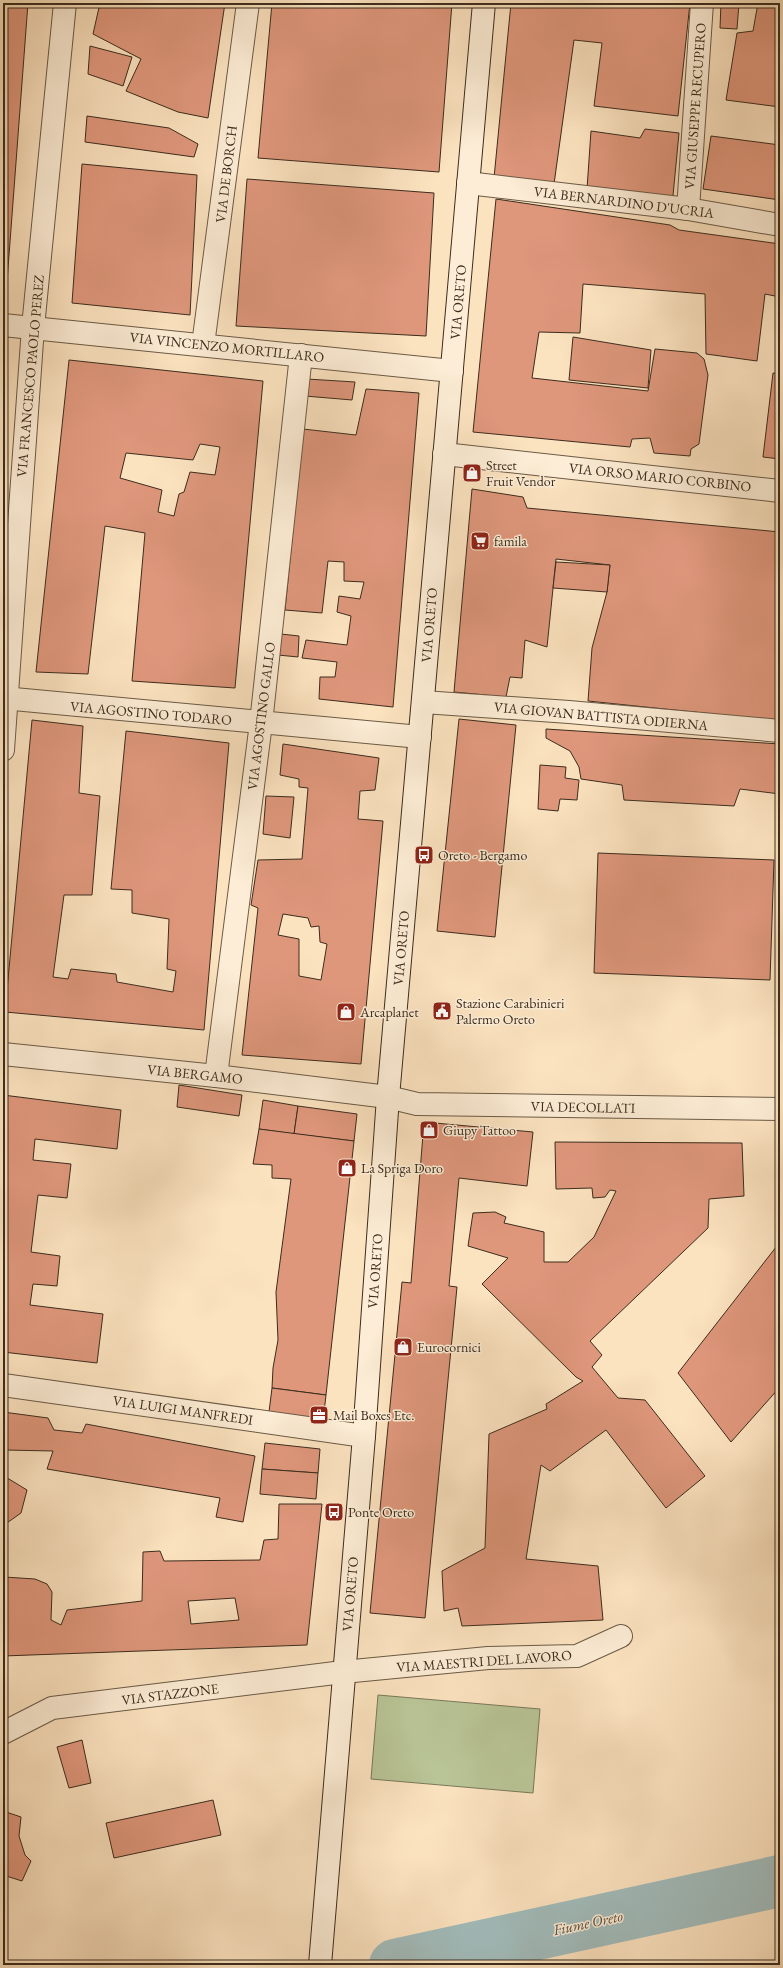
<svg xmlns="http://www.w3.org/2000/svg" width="783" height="1968" font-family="'EB Garamond',serif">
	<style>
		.green { fill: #b9c597; stroke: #7a785a }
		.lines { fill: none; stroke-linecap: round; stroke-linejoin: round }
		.river { stroke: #a2bcbb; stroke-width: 52 }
		.building { fill: #df977c; stroke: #3b2c1d; fill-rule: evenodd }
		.street-casing { stroke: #6b5a46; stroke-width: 24 }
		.secondary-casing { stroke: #3b2c1d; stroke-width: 24 }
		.street { stroke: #fdedd6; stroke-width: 22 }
		.secondary { stroke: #fdedd6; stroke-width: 22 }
		.labels { text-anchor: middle; stroke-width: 3; stroke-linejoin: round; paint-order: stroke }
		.street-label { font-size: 14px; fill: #3b2c1d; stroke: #fdedd6 }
		.poi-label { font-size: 14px; fill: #3b2c1d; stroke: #fdedd6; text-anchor: start }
		.water-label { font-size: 15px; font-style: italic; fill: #555044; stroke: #fdedd6 }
	</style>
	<rect width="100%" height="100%" fill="#fce3c0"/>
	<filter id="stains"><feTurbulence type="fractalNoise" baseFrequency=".005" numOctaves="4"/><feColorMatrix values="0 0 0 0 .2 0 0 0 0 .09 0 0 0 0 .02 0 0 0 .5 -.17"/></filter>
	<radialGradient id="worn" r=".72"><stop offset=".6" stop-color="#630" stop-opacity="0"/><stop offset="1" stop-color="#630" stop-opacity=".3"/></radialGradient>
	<!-- green -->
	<polygon class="green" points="378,1695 540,1709 533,1793 371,1779"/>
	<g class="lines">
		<!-- river -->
		<polyline class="river" points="395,1965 780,1881"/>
	</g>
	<!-- building -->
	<g class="building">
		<polygon points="3,3 28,3 6,295 3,295"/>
		<polygon points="100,3 225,3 208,118 178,112 126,91 141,59 93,34"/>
		<polygon points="272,3 452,3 439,172 258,158"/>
		<polygon points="511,3 690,3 678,116 594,106 602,43 574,40 554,184 494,178"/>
		<polygon points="721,3 739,3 737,29 720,28"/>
		<polygon points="758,3 780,3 780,107 726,100 737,33 753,31"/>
		<polygon points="90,46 132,57 123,86 88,74"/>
		<polygon points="87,116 169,128 198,144 194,157 85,142"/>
		<polygon points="645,129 679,133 672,206 587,189 591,131 640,138"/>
		<polygon points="711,136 780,145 780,200 703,189"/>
		<polygon points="82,164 197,175 190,315 72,303"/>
		<polygon points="247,179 434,193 426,336 236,326"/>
		<polygon points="496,199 670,225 679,230 780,244 780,297 765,294 757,361 706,354 705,294 583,284 580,333 539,332 532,378 648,391 655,349 697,353 704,359 708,375 699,444 691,449 690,456 654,453 650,438 632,439 630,447 473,432"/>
		<polygon points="573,337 651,350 648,388 569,380"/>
		<path d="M 69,360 L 263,381 L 235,688 L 132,681 L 145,533 L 105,526 L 88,674 L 36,672 ZM 200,444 L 220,447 L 215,475 L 190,472 L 184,492 L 179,494 L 174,516 L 158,512 L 162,490 L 120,478 L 126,453 L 193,460 Z"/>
		<polygon points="773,373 780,374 780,459 763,457"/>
		<polygon points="307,379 355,382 352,400 305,396"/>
		<polygon points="366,389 419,393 393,707 319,699 320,677 335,677 337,662 302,658 306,640 347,645 351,616 337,612 339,596 360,599 364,582 344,581 344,562 328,561 322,613 285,610 303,429 356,435"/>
		<polygon points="472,489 523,497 527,508 780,532 780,721 588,701 592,648 607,592 610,565 556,559 547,647 525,640 522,678 510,677 506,697 454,692"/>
		<polygon points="556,562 610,565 607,592 553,588"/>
		<polygon points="281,634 299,636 298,657 278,655"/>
		<polygon points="459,719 516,725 495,937 437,931"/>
		<polygon points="32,720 83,726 79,793 100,796 92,895 64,895 53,977 68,979 71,969 116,974 117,982 173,992 176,971 167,969 169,919 132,913 132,890 111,889 126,731 229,743 204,1030 5,1012"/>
		<polygon points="546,729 780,744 780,794 740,789 734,806 624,800 622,785 581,779 579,767 570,751 546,738"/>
		<path d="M 283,744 L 379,758 L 375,790 L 360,791 L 358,819 L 383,821 L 361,1064 L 242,1055 L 258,908 L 251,905 L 258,860 L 302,859 L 308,788 L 299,787 L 299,779 L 280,775 ZM 283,914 L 308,918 L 311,927 L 319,926 L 320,942 L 327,944 L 321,980 L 299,976 L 299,939 L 278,935 Z"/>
		<polygon points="540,765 566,767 565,778 579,780 577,800 560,799 558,811 538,809"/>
		<polygon points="266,796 294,797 290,838 263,834"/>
		<polygon points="598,853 774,860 770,980 594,973"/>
		<polygon points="179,1085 242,1095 239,1116 177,1107"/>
		<polygon points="3,1095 121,1110 117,1149 35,1139 33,1160 71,1164 67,1198 38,1195 31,1252 60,1256 57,1286 33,1284 30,1305 103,1314 97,1363 3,1352"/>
		<polygon points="263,1100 298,1106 294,1134 259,1129"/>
		<polygon points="298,1106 357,1114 354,1141 294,1134"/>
		<polygon points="424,1122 533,1132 527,1186 459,1178 449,1286 457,1287 425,1618 370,1613 402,1282 411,1283"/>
		<polygon points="259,1129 354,1141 326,1395 272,1388 273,1368 278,1340 276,1292 291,1179 272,1178 272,1165 253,1164"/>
		<polygon points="555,1142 742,1143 744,1196 709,1199 708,1228 590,1341 602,1355 592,1367 618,1398 645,1400 705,1476 666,1508 606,1430 550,1471 541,1465 526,1559 598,1566 603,1620 462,1626 458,1608 444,1611 442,1571 485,1548 489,1434 547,1409 546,1404 583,1381 576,1377 482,1284 508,1258 468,1246 473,1213 495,1212 506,1217 504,1223 544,1232 544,1262 568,1262 594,1237 616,1191 610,1190 605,1197 593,1198 592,1188 556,1189"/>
		<polygon points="780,1242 780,1387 731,1442 678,1373"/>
		<polygon points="272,1388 326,1395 323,1421 269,1412"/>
		<path d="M 3,1412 L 48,1418 L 54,1430 L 82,1433 L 86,1424 L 255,1456 L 243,1522 L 216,1517 L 220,1498 L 47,1469 L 53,1451 L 5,1450 L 4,1476 L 27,1490 L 21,1513 L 4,1525 L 4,1577 L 35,1579 L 47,1584 L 52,1592 L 51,1620 L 61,1625 L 67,1610 L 142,1601 L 143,1552 L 160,1551 L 164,1561 L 260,1560 L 264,1540 L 278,1539 L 279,1504 L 322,1504 L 307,1645 L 3,1656 ZM 235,1598 L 239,1620 L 191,1624 L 188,1601 Z"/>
		<polygon points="265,1443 320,1449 318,1473 262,1469"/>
		<polygon points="262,1469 318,1473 316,1499 260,1494"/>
		<polygon points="82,1740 91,1783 69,1788 57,1747"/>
		<polygon points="213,1800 221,1835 114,1858 106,1823"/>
		<polygon points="3,1811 21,1817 19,1836 25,1855 31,1861 22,1881 3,1875"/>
	</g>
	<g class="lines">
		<!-- street casing -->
		<g class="street-casing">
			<g id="street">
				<polyline points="468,183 688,209 780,225"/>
				<polyline points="688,209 702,3"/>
				<polyline points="3,325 452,371"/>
				<polyline points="203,345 248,3"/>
				<polyline points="444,454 780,491"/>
				<polyline points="3,698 420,737"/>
				<polyline points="423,702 569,712 780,731"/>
				<polyline points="3,750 33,327 65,3"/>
				<polyline points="3,1054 216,1076 388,1097 417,1104 780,1109"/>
				<polyline points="216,1076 261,723 301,355"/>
				<polyline points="3,1385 364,1436"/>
				<polyline points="3,1733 52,1708 343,1672 488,1658 577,1656 621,1636"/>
			</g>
		</g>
		<!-- secondary casing -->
		<g class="secondary-casing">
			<polyline id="secondary" points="320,1965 364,1436 388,1097 484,3"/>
		</g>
		<!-- street -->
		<use href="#street" class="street"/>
		<!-- secondary -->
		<use href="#secondary" class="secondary"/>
	</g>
	<!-- icons -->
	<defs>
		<g id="shop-square" transform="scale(1)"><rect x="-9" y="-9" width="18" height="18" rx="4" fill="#8f2418" stroke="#fdedd6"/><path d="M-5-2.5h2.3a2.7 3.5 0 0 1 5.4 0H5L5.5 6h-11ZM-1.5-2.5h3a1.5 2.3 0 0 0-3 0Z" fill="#fff"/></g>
		<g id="supermarket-square" transform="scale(1)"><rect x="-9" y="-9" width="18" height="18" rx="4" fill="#8f2418" stroke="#fdedd6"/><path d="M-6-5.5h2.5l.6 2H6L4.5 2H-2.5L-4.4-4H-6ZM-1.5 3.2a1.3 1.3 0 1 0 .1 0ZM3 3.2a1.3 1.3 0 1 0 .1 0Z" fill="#fff"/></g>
		<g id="bus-square" transform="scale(1)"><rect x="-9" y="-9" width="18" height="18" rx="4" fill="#8f2418" stroke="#fdedd6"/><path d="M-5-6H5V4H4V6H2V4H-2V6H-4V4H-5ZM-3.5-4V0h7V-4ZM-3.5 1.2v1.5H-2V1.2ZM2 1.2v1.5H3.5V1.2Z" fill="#fff"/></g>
		<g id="civic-square" transform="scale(1)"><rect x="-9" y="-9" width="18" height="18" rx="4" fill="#8f2418" stroke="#fdedd6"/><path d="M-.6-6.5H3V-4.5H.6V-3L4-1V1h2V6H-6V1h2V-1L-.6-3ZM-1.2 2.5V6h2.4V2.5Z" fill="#fff"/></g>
		<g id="office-square" transform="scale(1)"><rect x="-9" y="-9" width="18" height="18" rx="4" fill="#8f2418" stroke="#fdedd6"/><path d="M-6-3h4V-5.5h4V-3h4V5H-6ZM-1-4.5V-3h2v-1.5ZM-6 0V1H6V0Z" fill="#fff"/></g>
	</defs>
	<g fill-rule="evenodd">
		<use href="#shop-square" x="472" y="473"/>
		<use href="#supermarket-square" x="480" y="541"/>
		<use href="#bus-square" x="424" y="855"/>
		<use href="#civic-square" x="442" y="1011"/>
		<use href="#shop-square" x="346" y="1012"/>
		<use href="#shop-square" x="429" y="1130"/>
		<use href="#shop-square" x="347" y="1168"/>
		<use href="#shop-square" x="403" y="1347"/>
		<use href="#office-square" x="319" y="1415"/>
		<use href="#bus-square" x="334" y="1512"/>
	</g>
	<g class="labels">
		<!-- street labels -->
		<g class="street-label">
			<text transform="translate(695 106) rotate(-86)" y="5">VIA GIUSEPPE RECUPERO</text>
			<text transform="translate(226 174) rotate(-83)" y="5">VIA DE BORCH</text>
			<text transform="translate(624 202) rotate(7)" y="5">VIA BERNARDINO D'UCRIA</text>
			<text transform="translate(458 302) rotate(-85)" y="5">VIA ORETO</text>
			<text transform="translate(227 347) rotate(6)" y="5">VIA VINCENZO MORTILLARO</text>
			<text transform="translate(30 376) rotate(-85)" y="5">VIA FRANCESCO PAOLO PEREZ</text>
			<text transform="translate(660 477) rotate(6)" y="5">VIA ORSO MARIO CORBINO</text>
			<text transform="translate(429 625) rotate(-85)" y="5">VIA ORETO</text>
			<text transform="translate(151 713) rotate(5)" y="5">VIA AGOSTINO TODARO</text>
			<text transform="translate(261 716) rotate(-83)" y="5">VIA AGOSTINO GALLO</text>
			<text transform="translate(601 716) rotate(5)" y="5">VIA GIOVAN BATTISTA ODIERNA</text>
			<text transform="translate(401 948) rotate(-85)" y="5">VIA ORETO</text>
			<text transform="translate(195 1074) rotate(6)" y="5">VIA BERGAMO</text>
			<text transform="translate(583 1107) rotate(1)" y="5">VIA DECOLLATI</text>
			<text transform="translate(375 1271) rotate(-86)" y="5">VIA ORETO</text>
			<text transform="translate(183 1410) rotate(8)" y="5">VIA LUIGI MANFREDI</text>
			<text transform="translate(350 1594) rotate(-85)" y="5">VIA ORETO</text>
			<text transform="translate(484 1661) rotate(-4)" y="5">VIA MAESTRI DEL LAVORO</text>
			<text transform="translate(170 1694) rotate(-7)" y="5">VIA STAZZONE</text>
		</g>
		<!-- poi labels -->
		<g class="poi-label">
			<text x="486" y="470">Street<tspan x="486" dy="16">Fruit Vendor</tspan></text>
			<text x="494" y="546">famila</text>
			<text x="438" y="860">Oreto - Bergamo</text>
			<text x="456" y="1008">Stazione Carabinieri<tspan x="456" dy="16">Palermo Oreto</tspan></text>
			<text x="360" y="1017">Arcaplanet</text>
			<text x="443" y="1135">Giupy Tattoo</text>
			<text x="361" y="1173">La Spriga Doro</text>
			<text x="417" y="1352">Eurocornici</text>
			<text x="333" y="1420">Mail Boxes Etc.</text>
			<text x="348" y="1517">Ponte Oreto</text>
		</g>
		<!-- water labels -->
		<g class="water-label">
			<text transform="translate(588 1923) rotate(-12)" y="5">Fiume Oreto</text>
		</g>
	</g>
	<!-- margin -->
	<rect width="783" height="1968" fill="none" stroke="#fce3c0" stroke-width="16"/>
	<rect x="4" y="4" width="775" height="1960" fill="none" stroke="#3b2c1d" stroke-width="2"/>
	<rect x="8" y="8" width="767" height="1952" fill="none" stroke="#3b2c1d"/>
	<rect width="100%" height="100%" filter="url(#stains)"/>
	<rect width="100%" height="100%" fill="url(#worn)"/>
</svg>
